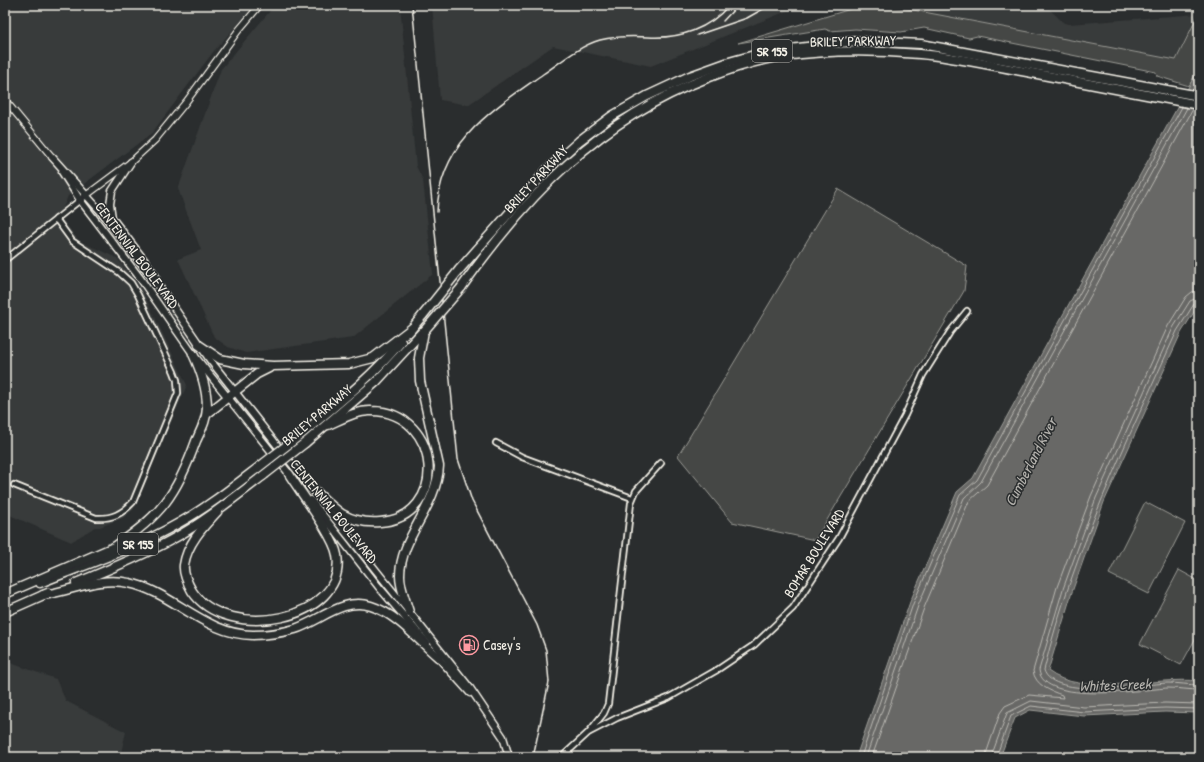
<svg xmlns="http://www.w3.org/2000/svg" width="1204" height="762" font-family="'Patrick Hand',sans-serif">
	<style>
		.built { fill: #373a3a }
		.green { fill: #444645; stroke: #9c9c96 }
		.water { fill: #676866; stroke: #9f9f9a }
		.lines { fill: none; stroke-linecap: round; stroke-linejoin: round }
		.shore { stroke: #bcbab4; stroke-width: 1 }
		.minor-casing { stroke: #f4f1e8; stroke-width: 8 }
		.tertiary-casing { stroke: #f4f1e8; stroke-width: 8 }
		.secondary-casing { stroke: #f4f1e8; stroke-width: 9 }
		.motorway-casing { stroke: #f4f1e8; stroke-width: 11 }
		.minor { stroke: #2a2d2e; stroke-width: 4.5 }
		.tertiary { stroke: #2a2d2e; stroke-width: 5.5 }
		.secondary { stroke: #2a2d2e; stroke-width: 6 }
		.motorway { stroke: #2a2d2e; stroke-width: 8 }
		.rail { stroke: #f4f1e8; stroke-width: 1.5 }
		.motorway-bridge-casing { stroke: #f4f1e8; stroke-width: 11; stroke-linecap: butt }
		.motorway-bridge { stroke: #2a2d2e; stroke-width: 8 }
		.labels { text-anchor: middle; stroke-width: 3; stroke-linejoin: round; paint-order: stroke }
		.shield { fill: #2a2d2e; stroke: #b7b6b0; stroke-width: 1 }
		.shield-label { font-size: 13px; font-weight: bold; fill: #f4f1e8 }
		.street-label { font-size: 14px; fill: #f4f1e8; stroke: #2a2d2e }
		.poi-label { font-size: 14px; fill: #f4f1e8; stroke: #2a2d2e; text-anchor: start }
		.water-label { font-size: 15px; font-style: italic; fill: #b5b3ae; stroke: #2a2d2e }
	</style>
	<rect width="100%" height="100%" fill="#2a2d2e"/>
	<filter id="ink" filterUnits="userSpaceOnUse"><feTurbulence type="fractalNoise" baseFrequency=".025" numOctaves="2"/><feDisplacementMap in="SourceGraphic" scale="8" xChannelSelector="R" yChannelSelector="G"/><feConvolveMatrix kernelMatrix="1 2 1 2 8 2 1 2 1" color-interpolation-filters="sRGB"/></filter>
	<g filter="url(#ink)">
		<!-- built -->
		<g class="built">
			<polygon points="5,5 255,5 214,51 152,133 68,196 62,210 58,214 79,241 117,258 143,292 187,385 133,510 123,518 100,527 95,527 71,542 5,513"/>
			<polygon points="275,5 400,5 416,166 423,180 433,274 353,338 246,353 228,347 214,337 178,259 201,250 178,189 221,69"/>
			<polygon points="432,5 802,5 651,66 553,46 468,105 440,100"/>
			<polygon points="887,5 1045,5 1064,23 1069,24 1198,14 1176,60"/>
			<polygon points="5,661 56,679 66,701 126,732 120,757 5,757"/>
		</g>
		<!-- green -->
		<g class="green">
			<polygon points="864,5 887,5 1176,60 1198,15 1191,5 1199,5 1199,68 1189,86 1157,76 1156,72 977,36 969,38 924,28 901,32 855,29 830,31 825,29 738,43"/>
			<polygon points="838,189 967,266 964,291 815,540 732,522 678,456"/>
			<polygon points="1145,502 1185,523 1149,594 1109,574"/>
			<polygon points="1179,570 1199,581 1199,632 1181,665 1140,644"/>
		</g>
		<!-- water -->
		<path class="water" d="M 1199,68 L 1199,304 L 1181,333 L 1104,502 L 1072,592 L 1048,671 C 1082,698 1156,676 1199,681 L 1199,713 L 1165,712 L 1084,716 L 1030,710 L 1015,718 L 1000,757 L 856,757 L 910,602 L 957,492 L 973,478 Z"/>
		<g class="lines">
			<!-- shore -->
			<g class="shore">
				<path d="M 1199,297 L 1190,301 L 1173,328 L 1096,498 L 1063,589 L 1039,670 C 1043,706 1145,689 1168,688 C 1179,688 1189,690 1199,690"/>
				<path d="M 1199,302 L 1194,304 L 1177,331 C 1127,441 1073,552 1044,670 C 1052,700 1145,684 1168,683 C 1178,683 1189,685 1199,685"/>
				<polyline points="861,757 913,604 960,495 977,480 1182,107"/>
				<polyline points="866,757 918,606 964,498 981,482 1187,108"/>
				<polyline points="872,757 924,608 969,501 987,485 1193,109"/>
				<path d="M 985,757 L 1000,713 L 1005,706 L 1029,695 L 1063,698 L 1062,695 C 1050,691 1035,685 1033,671 L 1057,587 L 1091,496 L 1168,326 L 1186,297 L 1192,292 L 1199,291"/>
				<polyline points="991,757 1007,713 1031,701 1084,707 1165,703 1199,704"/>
				<polyline points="996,757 1011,716 1031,706 1084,712 1165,708 1199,709"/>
			</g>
			<!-- minor casing -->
			<g class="minor-casing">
				<g id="minor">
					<polyline points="5,260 80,200"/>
					<polyline points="496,443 522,457 632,498"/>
					<path d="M 14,485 L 96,518 C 112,519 122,514 133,502 L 178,393 L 177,380 L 174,372 L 138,295 L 131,283 L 120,273 L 72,241 L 56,219"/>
					<polyline points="589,732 604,713 608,704 631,503 636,491 661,463"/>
					<polyline points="562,757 588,733 617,718 668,698 717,670 754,645 793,608 839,538 905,415 923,375 950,332 967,311"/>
				</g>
			</g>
			<!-- tertiary casing -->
			<g class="tertiary-casing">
				<g id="tertiary">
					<polyline points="5,100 52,157"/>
					<polyline points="80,200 131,162 155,140 186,102 238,31 260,5"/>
				</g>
			</g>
			<!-- secondary casing -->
			<g class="secondary-casing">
				<g id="secondary">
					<polyline points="52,157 103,214 164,293 210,360 310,487"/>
					<polyline points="131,162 112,191 110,204 112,218 151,269 156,277"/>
					<polyline points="62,172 80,200 140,278 193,354 291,476"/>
					<polyline points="319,499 470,688 503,737 509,757"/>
					<polyline points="311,500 378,586 427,643"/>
					<polyline points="435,654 470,693"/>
				</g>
			</g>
			<!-- motorway casing -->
			<g class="motorway-casing">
				<g id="motorway">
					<polyline points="459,270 548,169 579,141 612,116 647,96 690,76 729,62 765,52 857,41 921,44 1199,96"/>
					<path d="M 461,288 C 527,195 599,119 707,78 C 732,68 757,60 783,56 C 828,50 875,50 920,54 C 956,57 992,66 1027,72 C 1084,83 1142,94 1199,105"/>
					<polyline points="409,332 423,315"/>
					<polyline points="199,345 220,359 244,364 273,366 349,364 373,358 412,328"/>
					<polyline points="207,414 257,374 269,368"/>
					<path d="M 299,436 C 335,406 371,378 401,342"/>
					<polyline points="305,443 376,382 423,331"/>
					<path d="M 308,484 C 319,494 330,506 342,514 C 354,521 367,523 380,522 C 449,518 443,412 372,411 C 357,410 342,419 328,425"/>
					<path d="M 217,512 C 203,527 187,544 184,565 C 183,573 188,584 192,591 C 226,643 348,621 337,555 C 334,536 300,492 289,474"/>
					<path d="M 40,583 C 87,564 136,548 179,523 C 208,507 233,487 259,467"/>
					<path d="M 76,583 C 108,570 140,557 171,540 C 204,522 234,498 264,475"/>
					<path d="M 5,594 L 114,547 C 161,516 177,494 196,441 C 201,430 207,419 207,407 C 207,388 201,371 193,354"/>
					<path d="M 43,595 C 72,591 99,576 129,583 C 173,592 205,635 253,635 C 267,635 281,633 295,629 C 320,621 343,597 371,606 C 397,614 418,640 438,657"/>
					<polyline points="5,612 48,593"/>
					<path d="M 409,612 C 406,601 400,588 400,576 C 400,537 437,507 439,466 L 420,381 L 419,358 L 424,331"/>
				</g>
			</g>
			<!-- minor -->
			<use href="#minor" class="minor"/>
			<!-- tertiary -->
			<use href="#tertiary" class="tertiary"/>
			<!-- secondary -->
			<use href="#secondary" class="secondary"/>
			<!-- motorway -->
			<use href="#motorway" class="motorway"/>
			<!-- rail -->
			<g class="rail">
				<polyline points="412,5 458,459 472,501 537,625 546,650 549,682 533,757"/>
				<polyline points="723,21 738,5"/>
				<polyline points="697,35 747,18 770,5"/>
				<path d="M 437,212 C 439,142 492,110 543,74 C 561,62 579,46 600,40 C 616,36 632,36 648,37 C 680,39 709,29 729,5"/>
			</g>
			<!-- motorway-bridge casing -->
			<g class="motorway-bridge-casing">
				<g id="motorway-bridge">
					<polyline points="423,315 459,270"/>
					<polyline points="424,331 461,288"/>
					<polyline points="259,467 299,436"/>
					<polyline points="264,475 305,443"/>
				</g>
			</g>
			<!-- motorway-bridge -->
			<use href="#motorway-bridge" class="motorway-bridge"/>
		</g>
	</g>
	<!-- icons -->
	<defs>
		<g id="fuel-ring" transform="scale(1)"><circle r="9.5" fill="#2a2d2e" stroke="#ff9aa2" stroke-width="1.5"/><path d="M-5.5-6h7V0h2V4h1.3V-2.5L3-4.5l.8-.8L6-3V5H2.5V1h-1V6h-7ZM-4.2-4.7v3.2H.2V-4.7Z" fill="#ff9aa2"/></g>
	</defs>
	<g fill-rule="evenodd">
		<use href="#fuel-ring" x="469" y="645"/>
	</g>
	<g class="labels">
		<!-- shield labels -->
		<g class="shield">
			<rect x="752" y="40" width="40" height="22" rx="3"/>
			<rect x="118" y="533" width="40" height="22" rx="3"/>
		</g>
		<g class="shield-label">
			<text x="772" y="56">SR 155</text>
			<text x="138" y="549">SR 155</text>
		</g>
		<!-- street labels -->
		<g class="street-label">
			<text transform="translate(853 41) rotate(-1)" y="5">BRILEY PARKWAY</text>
			<text transform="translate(536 179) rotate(-47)" y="5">BRILEY PARKWAY</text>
			<text transform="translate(137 255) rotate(53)" y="5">CENTENNIAL BOULEVARD</text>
			<text transform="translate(317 415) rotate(-40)" y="5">BRILEY PARKWAY</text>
			<text transform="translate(334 511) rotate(51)" y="5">CENTENNIAL BOULEVARD</text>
			<text transform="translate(814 553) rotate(-58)" y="5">BOMAR BOULEVARD</text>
		</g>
		<!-- poi labels -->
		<g class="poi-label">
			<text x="483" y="650">Casey's</text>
		</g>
		<!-- water labels -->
		<g class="water-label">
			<text transform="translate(1031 462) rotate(-63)" y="5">Cumberland River</text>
			<text transform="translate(1115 685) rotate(-2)" y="5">Whites Creek</text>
		</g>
	</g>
	<!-- margin -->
	<rect width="1204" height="762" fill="none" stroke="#2a2d2e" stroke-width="20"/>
	<rect x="10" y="10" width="1184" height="742" fill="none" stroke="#f4f1e8" stroke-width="1.5" filter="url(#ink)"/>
</svg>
